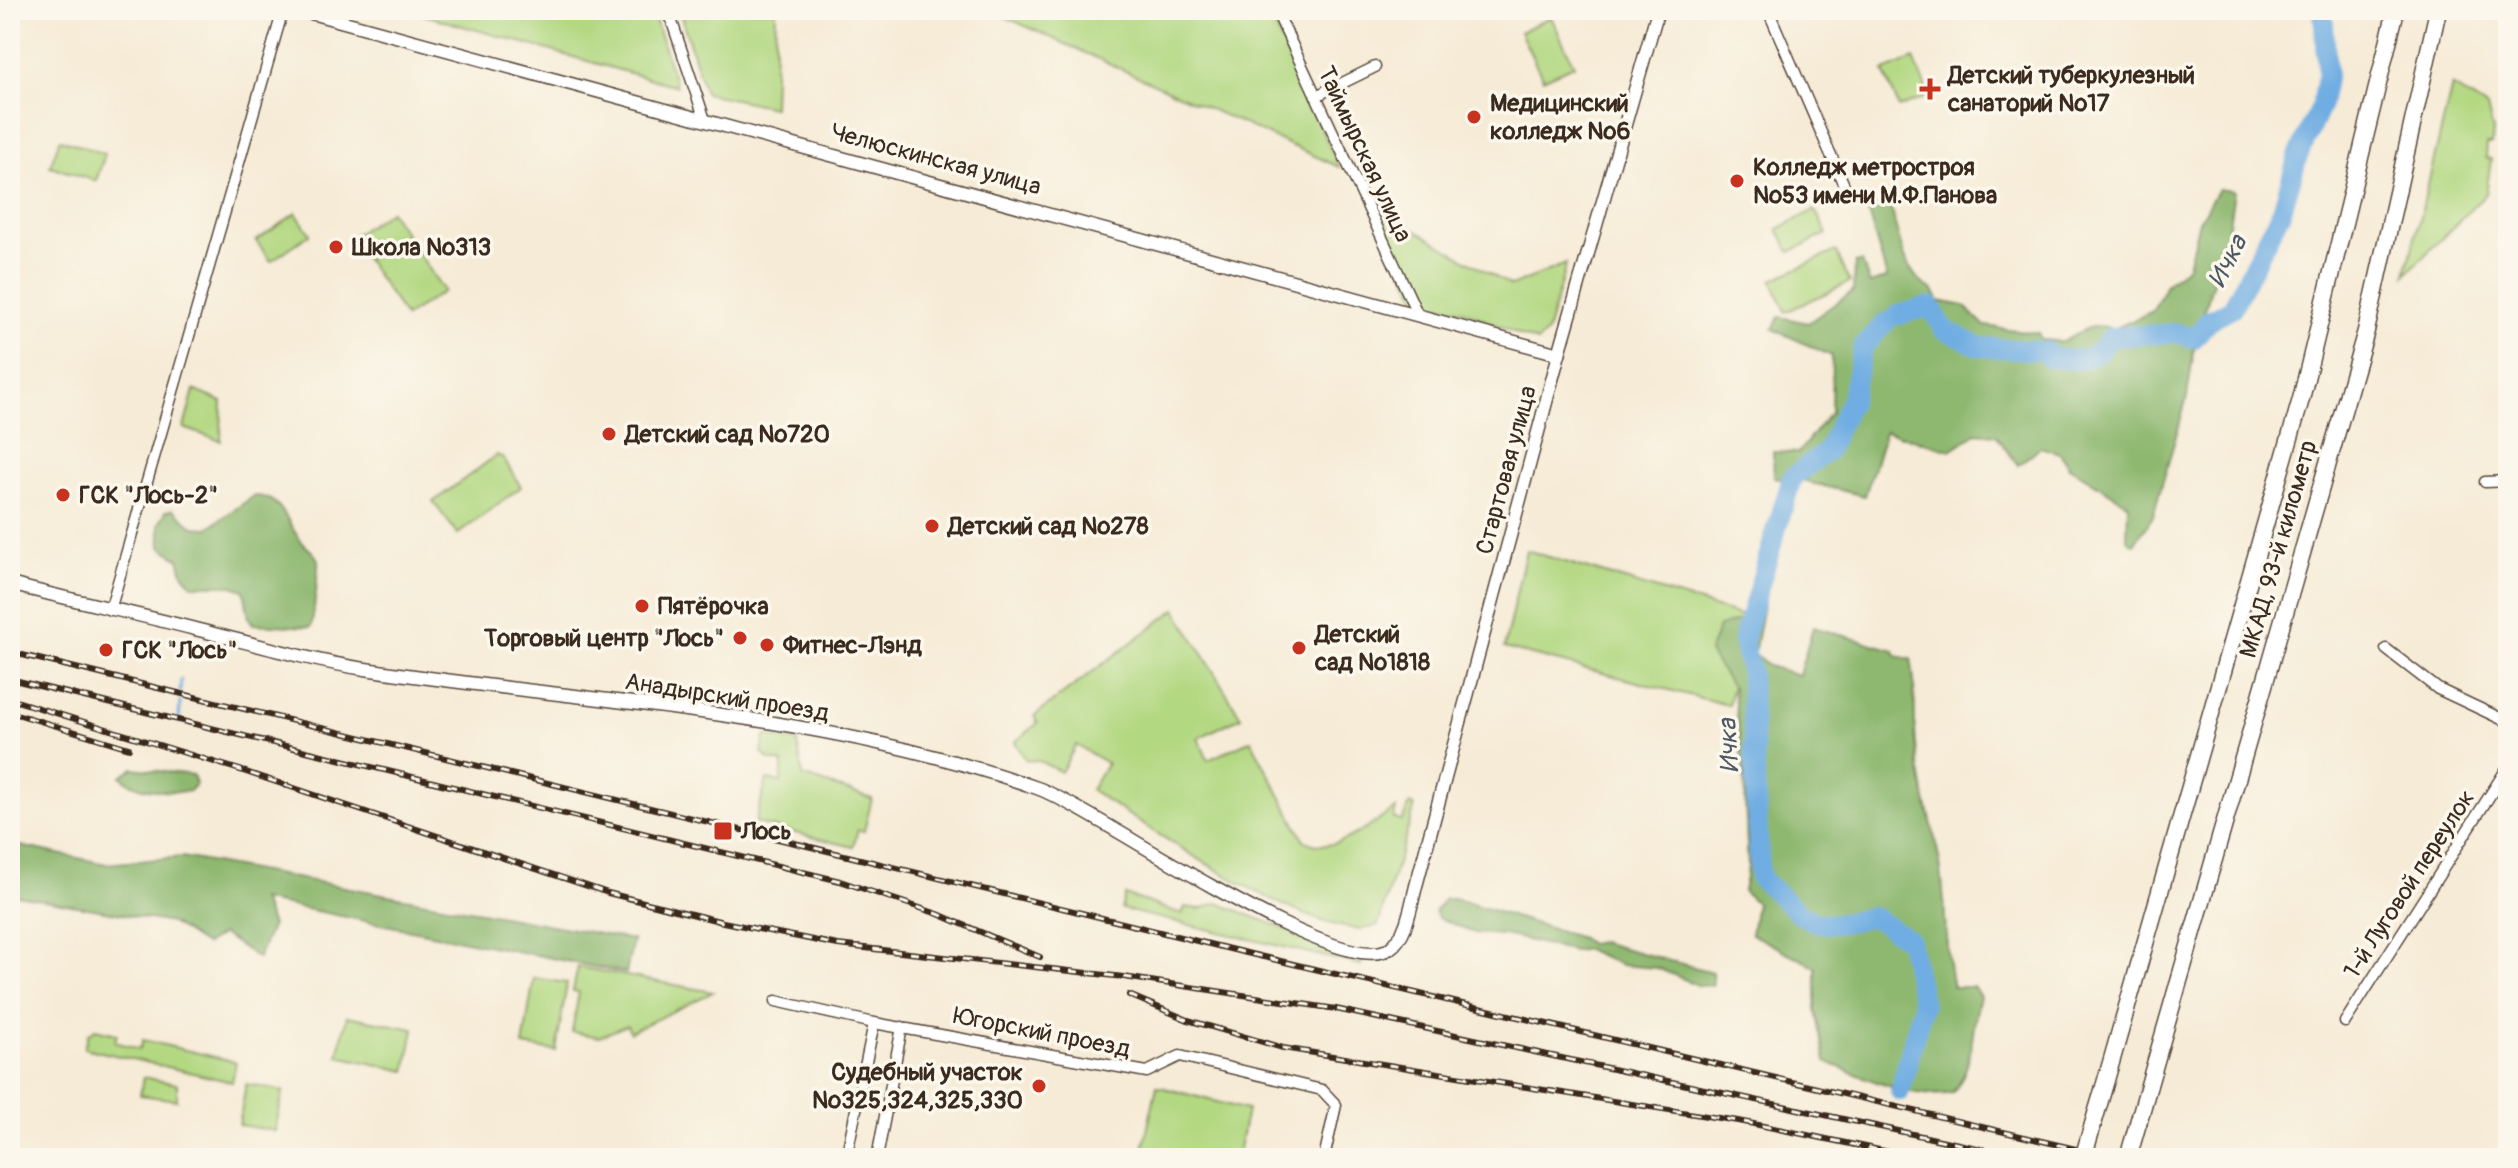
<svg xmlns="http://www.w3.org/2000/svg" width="2518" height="1168" font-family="Pangolin,sans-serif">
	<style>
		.green { fill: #b3d882; stroke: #778150; stroke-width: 2 }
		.forest { fill: #8eb870; stroke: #647147; stroke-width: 2 }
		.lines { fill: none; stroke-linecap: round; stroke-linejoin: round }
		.stream { stroke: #70ade2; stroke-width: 3 }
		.river { stroke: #70ade2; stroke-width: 20 }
		.minor-casing { stroke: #57473a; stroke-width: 13 }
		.tertiary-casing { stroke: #57473a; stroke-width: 15 }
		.trunk-casing { stroke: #57473a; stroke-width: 19 }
		.minor { stroke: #fff; stroke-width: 10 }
		.tertiary { stroke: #fff; stroke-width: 12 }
		.trunk { stroke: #fff; stroke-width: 16 }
		.rail-casing { stroke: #3b2a1e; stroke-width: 6 }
		.rail { stroke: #fbf7ec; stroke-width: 3; stroke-dasharray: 9; stroke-linecap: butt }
		.trunk-bridge-casing { stroke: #57473a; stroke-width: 19; stroke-linecap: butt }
		.trunk-bridge { stroke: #fff; stroke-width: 16 }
		.poi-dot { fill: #c8321e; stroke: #fbf7ec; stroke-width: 3 }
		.labels { text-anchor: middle; stroke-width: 7; stroke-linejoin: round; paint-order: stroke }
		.poi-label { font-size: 24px; font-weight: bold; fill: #3b2a1e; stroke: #fbf7ec; text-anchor: start }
		.street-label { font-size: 24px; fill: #3b2a1e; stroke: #fbf7ec }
		.water-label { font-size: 26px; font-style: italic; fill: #4e5863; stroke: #fbf7ec }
	</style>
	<rect width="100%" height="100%" fill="#fbf7ec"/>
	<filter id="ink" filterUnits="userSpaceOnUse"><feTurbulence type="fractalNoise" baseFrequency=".0125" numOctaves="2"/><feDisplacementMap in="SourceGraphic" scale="16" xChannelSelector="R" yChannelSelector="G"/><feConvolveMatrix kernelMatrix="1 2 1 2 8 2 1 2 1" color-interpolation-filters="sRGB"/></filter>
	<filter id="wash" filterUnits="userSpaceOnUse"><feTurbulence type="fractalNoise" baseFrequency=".006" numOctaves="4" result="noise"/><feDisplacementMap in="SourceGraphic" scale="32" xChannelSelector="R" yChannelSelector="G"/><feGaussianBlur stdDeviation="1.8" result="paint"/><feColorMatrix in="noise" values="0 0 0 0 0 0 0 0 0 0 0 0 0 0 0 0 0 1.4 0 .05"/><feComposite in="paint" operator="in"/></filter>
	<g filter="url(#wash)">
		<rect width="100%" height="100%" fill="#f6ebd6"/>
		<!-- green -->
		<g class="green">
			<polygon points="406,10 652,10 676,86"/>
			<polygon points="679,10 776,10 773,107 705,93"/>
			<polygon points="990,10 1267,10 1339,167"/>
			<polygon points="1551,17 1574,65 1543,79 1520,32"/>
			<polygon points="1914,59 1929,96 1899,108 1884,71"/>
			<polygon points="2452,86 2487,108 2493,131 2492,144 2487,144 2486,158 2491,159 2486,194 2406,274"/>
			<polygon points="60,139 105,154 96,181 50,166"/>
			<polygon points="1815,210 1827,234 1790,252 1778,229"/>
			<polygon points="390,211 444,291 405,317 351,237"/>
			<polygon points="1385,212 1511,286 1566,264 1547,333 1537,342 1462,310 1418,301 1381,220"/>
			<polygon points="296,213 310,234 271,261 256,241"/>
			<polygon points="1836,251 1850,282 1786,312 1772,280"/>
			<polygon points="194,390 222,402 221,441 184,428"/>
			<polygon points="497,455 503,458 521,487 458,534 433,502"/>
			<polygon points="1526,550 1749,618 1728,705 1504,648"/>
			<path d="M 1176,609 L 1241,717 L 1198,738 L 1208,760 L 1251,740 L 1304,840 C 1332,858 1370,824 1396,809 L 1394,819 L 1402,821 L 1410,804 L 1415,806 L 1378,925 C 1330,952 1137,821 1091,790 L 1107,763 L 1076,745 L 1061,772 L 1039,761 L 1026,760 L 1015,742 L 1038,723 L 1034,716 Z"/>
			<polygon points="765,736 797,741 803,776 872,799 864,831 858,830 853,847 755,823 767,780 781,782 783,763 770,760 762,753"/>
			<polygon points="1125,895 1182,914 1185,907 1200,909 1218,903 1363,959 1361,965 1121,909"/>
			<polygon points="578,967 713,992 630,1032 627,1025 599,1037 572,1032 579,992 573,991"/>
			<polygon points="534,978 567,983 556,1051 523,1046"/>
			<polygon points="347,1016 414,1029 406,1071 338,1056"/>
			<polygon points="95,1029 117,1034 115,1042 140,1049 143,1040 236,1062 232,1082 84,1048 88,1034"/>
			<polygon points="143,1077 177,1084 177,1100 140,1095"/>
			<polygon points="246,1084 283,1091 275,1131 239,1125"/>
			<polygon points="1157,1086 1247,1110 1237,1158 1141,1158"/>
		</g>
		<!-- forest -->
		<g class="forest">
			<path d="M 2218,189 L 2234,191 L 2228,230 L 2195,343 L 2187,397 L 2153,516 L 2134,544 L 2127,539 L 2128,504 L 2069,467 L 2060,453 L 2040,447 L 2018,465 L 1996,435 L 1976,433 L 1951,450 L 1885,431 L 1865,496 L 1798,480 L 1767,584 L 1754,653 L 1768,666 L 1799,675 L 1813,627 L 1894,650 L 1896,656 L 1911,659 C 1917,687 1913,715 1916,744 C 1920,784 1932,820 1939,858 C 1947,901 1943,945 1953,987 L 1974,987 L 1980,997 C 1970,1029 1975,1068 1952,1093 C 1910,1101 1864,1076 1826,1062 L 1816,1011 L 1816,967 L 1751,934 L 1756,903 L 1743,891 L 1748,867 L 1744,775 L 1733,688 L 1709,653 L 1719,627 L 1749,617 L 1790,482 L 1774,477 L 1773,452 L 1798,453 L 1831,412 L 1832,356 L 1773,329 L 1780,317 L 1808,323 L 1853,291 L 1855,263 L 1862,262 L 1870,284 L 1887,278 L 1866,206 L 1887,194 C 1896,222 1902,278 1932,289 L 1939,301 L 1964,306 L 1985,326 L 2038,333 L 2041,339 L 2061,342 C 2081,332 2091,321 2114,329 L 2153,311 L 2166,284 L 2188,266 L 2199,221 Z"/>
			<path d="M 254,496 C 283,496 286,523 301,541 C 306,547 315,552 318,560 C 319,564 313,623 311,627 L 253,624 L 249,618 L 244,590 L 229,585 L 192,585 L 183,573 L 179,559 L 161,547 L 159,524 L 166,511 L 173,509 L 194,527 L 208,528 Z"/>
			<path d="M 133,768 L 193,775 L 196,784 L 190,791 C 170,793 135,791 121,776 Z"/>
			<polygon points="16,845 106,864 182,857 633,940 626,973 261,900 272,925 258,958 222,934 205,945 171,923 10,894 10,849"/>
			<polygon points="1444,899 1456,899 1581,938 1589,944 1600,942 1712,972 1713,985 1700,986 1657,968 1621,965 1586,949 1574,951 1504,935 1475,933 1438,918 1435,912"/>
		</g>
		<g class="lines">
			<!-- stream -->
			<g class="stream">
				<polyline points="180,693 181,680"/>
				<polyline points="179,722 180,702"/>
			</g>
			<!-- river -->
			<g class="river">
				<path d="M 1898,315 L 1931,306 L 1943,329 L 1980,347 L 2046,351 L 2049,358 C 2082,360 2090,365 2111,337 L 2176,333 L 2194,338 L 2209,320 L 2232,308 L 2282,210 L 2298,156 L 2321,105 L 2327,73 L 2323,10"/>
				<path d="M 1886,322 L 1863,347 L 1851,400 L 1827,451 L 1792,478 L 1743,640 L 1750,670 L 1760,878 C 1808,919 1807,935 1872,916 L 1909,940 L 1923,1005 L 1900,1091"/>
			</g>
		</g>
	</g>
	<g filter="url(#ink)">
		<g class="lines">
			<!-- minor casing -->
			<g class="minor-casing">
				<g id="minor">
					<polyline points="668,10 704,117"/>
					<polyline points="1276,10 1418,315"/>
					<polyline points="1768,10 1847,192"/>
					<polyline points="1316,96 1375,67"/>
					<polyline points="2485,482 2508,481"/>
					<polyline points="110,610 283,10"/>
					<polyline points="2386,649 2438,689 2508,722"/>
					<polyline points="776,1001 874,1023 1147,1072 1180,1056 1322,1090 1336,1105 1324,1158"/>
					<polyline points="2345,1022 2508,767"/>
					<polyline points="846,1158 874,1023"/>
					<polyline points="877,1158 902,1027"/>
				</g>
			</g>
			<!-- tertiary casing -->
			<g class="tertiary-casing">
				<g id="tertiary">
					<polyline points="300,10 1559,354"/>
					<path d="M 10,584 C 71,600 133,613 195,629 C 251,643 307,660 365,669 C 588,703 822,711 1037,788 C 1096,809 1341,984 1390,948 C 1407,936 1411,905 1416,886 L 1559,354 L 1658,10"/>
				</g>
			</g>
			<!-- trunk casing -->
			<g class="trunk-casing">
				<g id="trunk">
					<polyline points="2104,1087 2301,399 2396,10"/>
					<polyline points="2128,1158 2366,331 2438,10"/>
				</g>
			</g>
			<!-- minor -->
			<use href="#minor" class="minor"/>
			<!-- tertiary -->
			<use href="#tertiary" class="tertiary"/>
			<!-- trunk -->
			<use href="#trunk" class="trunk"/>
			<!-- rail casing -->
			<g class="rail-casing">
				<g id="rail">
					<polyline points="10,652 1238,951 2114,1158"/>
					<polyline points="10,679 840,881 938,914 1040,957"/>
					<polyline points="10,699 240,770 608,893 723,922 838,945 1124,977 1336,1009 2023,1158"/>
					<polyline points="10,712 129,748"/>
					<polyline points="1129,995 1188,1020 1283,1048 1744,1122 1918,1158"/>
				</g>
			</g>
			<!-- rail -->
			<use href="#rail" class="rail"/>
			<!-- trunk-bridge casing -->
			<g class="trunk-bridge-casing">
				<polyline id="trunk-bridge" points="2083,1158 2104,1087"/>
			</g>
			<!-- trunk-bridge -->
			<use href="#trunk-bridge" class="trunk-bridge"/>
		</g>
	</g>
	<!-- markers -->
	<g class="poi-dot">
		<path d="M1926 77h8v8h8v8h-8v8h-8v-8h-8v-8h8z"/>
		<circle cx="1474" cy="117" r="8"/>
		<circle cx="1737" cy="181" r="8"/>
		<circle cx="336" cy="247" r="8"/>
		<circle cx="609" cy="434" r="8"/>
		<circle cx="63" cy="495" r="8"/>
		<circle cx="932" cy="526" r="8"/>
		<circle cx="642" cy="606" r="8"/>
		<circle cx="740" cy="638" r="8"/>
		<circle cx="767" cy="645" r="8"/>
		<circle cx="1299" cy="648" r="8"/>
		<circle cx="106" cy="650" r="8"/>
		<rect x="713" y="821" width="20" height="20" rx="4"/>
		<circle cx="1039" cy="1086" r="8"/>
	</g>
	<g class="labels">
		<!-- poi labels -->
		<g class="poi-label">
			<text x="1948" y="83">Детский туберкулезный<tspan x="1948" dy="28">санаторий №17</tspan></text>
			<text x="1490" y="111">Медицинский<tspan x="1490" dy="28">колледж №6</tspan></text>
			<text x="1753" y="175">Колледж метростроя<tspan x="1753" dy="28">№53 имени М.Ф.Панова</tspan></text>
			<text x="352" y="255">Школа №313</text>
			<text x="625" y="442">Детский сад №720</text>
			<text x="79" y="503">ГСК "Лось-2"</text>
			<text x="948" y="534">Детский сад №278</text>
			<text x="658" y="614">Пятёрочка</text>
			<text x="1315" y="642">Детский<tspan x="1315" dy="28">сад №1818</tspan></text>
			<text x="724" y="646" text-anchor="end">Торговый центр "Лось"</text>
			<text x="783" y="653">Фитнес-Лэнд</text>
			<text x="122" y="658">ГСК "Лось"</text>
			<text x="741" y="839">Лось</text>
			<text x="1023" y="1080" text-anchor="end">Судебный участок<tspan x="1023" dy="28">№325,324,325,330</tspan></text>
		</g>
		<!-- street labels -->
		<g class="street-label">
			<text transform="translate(1365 154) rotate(65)" y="8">Таймырская улица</text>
			<text transform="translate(936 159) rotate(15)" y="8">Челюскинская улица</text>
			<text transform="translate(1506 470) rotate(-75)" y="8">Стартовая улица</text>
			<text transform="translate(2278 549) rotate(-74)" y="8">МКАД, 93-й километр</text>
			<text transform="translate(727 697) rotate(9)" y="8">Анадырский проезд</text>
			<text transform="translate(2409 884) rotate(-57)" y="8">1-й Луговой переулок</text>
			<text transform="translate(1042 1032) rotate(11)" y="8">Югорский проезд</text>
		</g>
		<!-- water labels -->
		<g class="water-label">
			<text transform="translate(2227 261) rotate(-63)" y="9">Ичка</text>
			<text transform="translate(1728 746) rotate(-93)" y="9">Ичка</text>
		</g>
	</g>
	<!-- margin -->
	<rect width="2518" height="1168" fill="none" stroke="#fbf7ec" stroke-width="40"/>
</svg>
